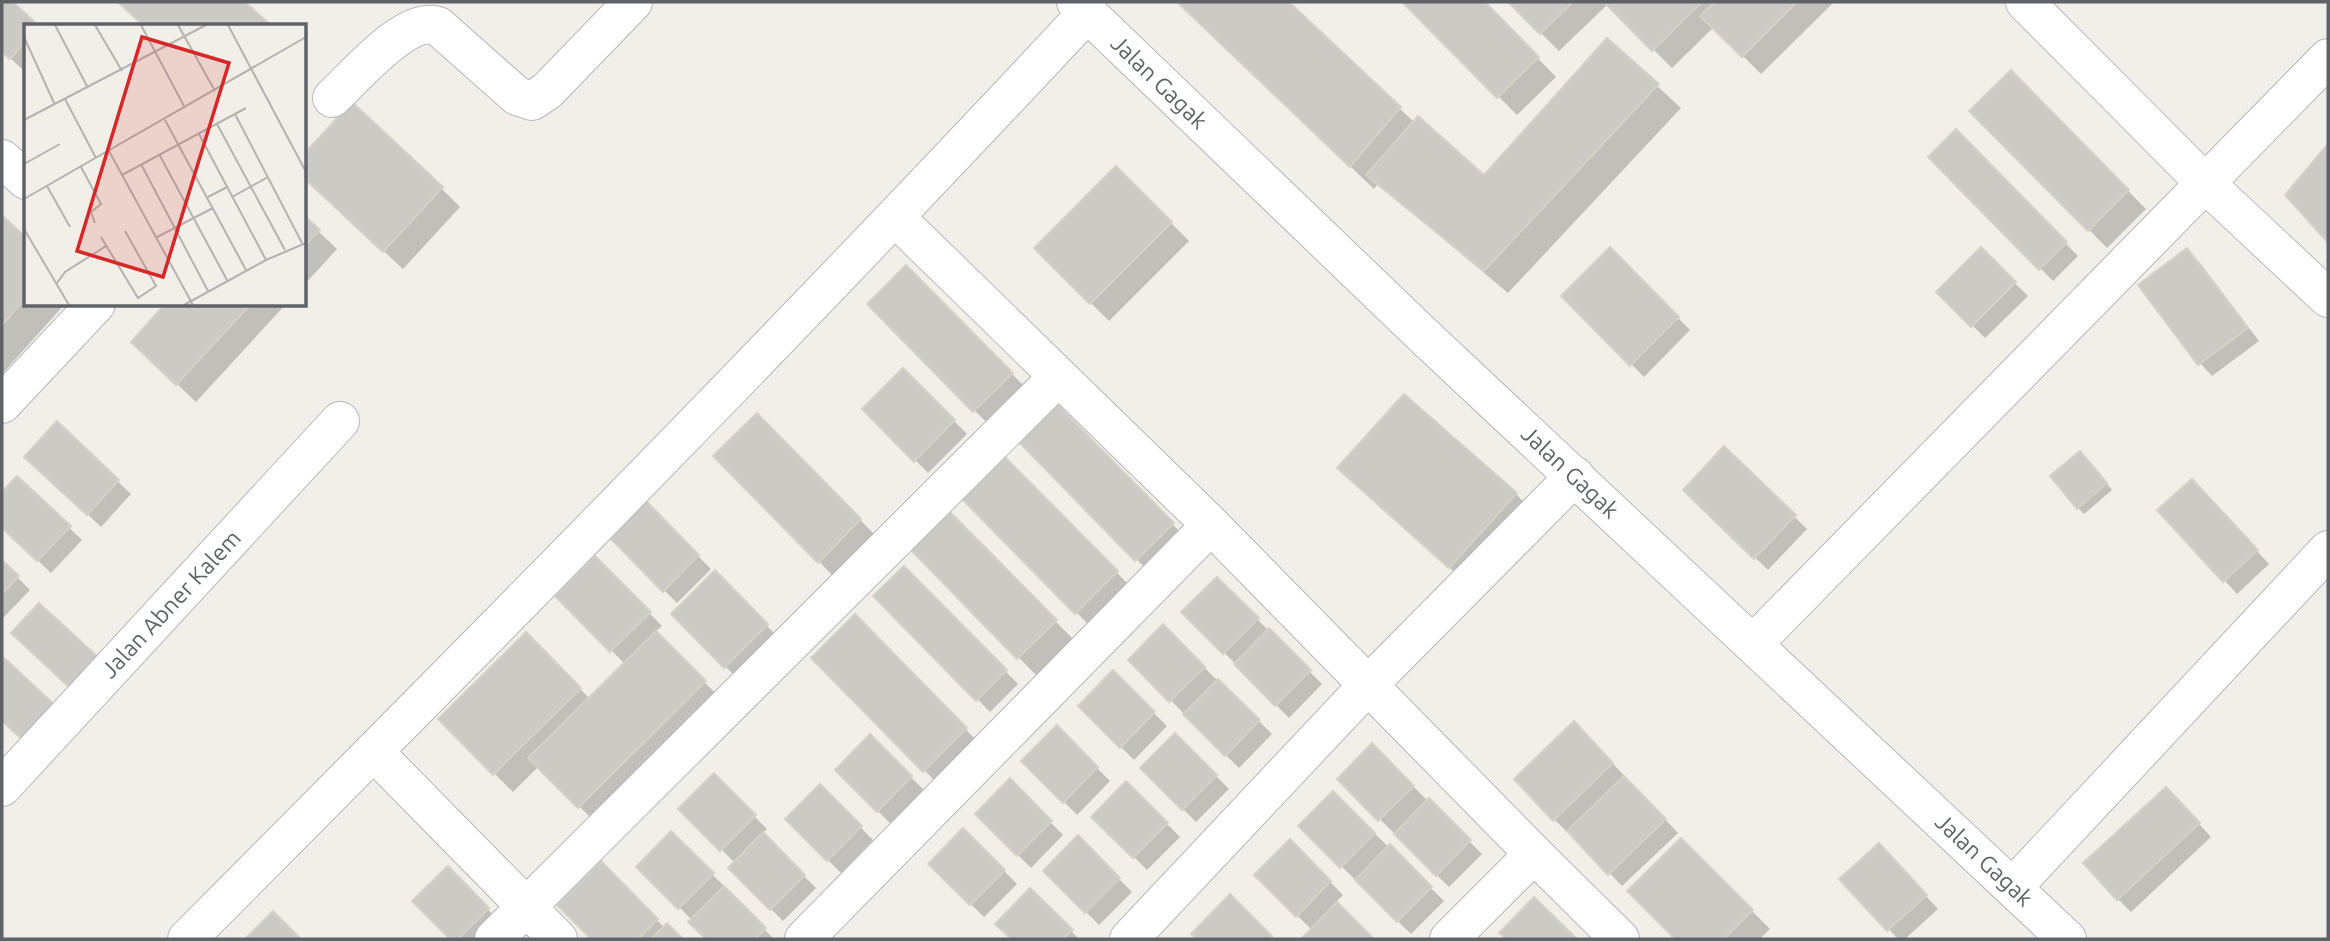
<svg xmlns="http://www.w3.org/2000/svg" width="2330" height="941" font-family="Ubuntu,sans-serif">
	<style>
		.shadow { fill: #0003 }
		.building { fill: #cccac5; stroke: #d6d1c6; stroke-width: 2 }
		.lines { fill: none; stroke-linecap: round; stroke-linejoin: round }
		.street-casing { stroke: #b5b8bc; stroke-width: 40 }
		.street { stroke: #fff; stroke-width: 38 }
		.labels { text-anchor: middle; stroke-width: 5; stroke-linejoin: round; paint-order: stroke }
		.street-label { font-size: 23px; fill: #5f6368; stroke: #fff }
		.inset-road { fill: none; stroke: #b3b3b1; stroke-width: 2 }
		.view { fill: #d62828; fill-opacity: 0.15; stroke: #d62828; stroke-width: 3.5 }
		.inset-edge { fill: none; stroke: #5f6368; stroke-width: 3.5 }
	</style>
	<rect width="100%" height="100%" fill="#f1efe8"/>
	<!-- shadow -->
	<g class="shadow">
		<polygon points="2,2 10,2 37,26 26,26 26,67 23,70 2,50"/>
		<polygon points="124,2 243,2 269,26 145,26 122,3"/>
		<polygon points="1179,2 1287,2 1415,123 1484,177 1608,41 1681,108 1508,293 1378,184 1374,189"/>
		<polygon points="1405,2 1483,2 1556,77 1517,115"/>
		<polygon points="1510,2 1834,2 1761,74 1714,27 1672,68 1608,4 1559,51"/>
		<polygon points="2011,72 2146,209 2107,248 1972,111"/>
		<polygon points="1956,131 2078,256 2053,281 1930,157"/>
		<polygon points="1116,168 1189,241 1109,321 1036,248"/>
		<polygon points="313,185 442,189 460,207 403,269"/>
		<polygon points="2,217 26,240 26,304 65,304 2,374"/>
		<polygon points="304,218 337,249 304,285"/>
		<polygon points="1610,250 1690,330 1644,377 1564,296"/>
		<polygon points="1981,250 2028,296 1985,338 1939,292"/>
		<polygon points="2187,250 2200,263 2259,341 2212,376 2200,363"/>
		<polygon points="906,267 1030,392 993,429 869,304"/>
		<polygon points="168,304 286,304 196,402 152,360"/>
		<polygon points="903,370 967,434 928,473 865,409"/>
		<polygon points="1048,398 1191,543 1155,578 1012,433"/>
		<polygon points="757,415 878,538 837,580 716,456"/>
		<polygon points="57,424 131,494 101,527 40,469"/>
		<polygon points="1724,449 1807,529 1768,570 1686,490"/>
		<polygon points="1003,458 1135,591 1095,631 962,497"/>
		<polygon points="2086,459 2112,490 2084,514 2078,508"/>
		<polygon points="1339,468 1516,494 1534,513 1469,585"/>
		<polygon points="17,478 82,540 51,573 2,526 2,495"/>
		<polygon points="2204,494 2269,564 2237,594 2160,510"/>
		<polygon points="646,504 711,569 677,603 612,538"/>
		<polygon points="946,511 1074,640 1037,676 910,547"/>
		<polygon points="595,558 662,626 655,632 723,701 598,825 539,766 513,792 440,719 526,634 590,699 625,664 557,596"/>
		<polygon points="2,562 30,590 3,618 2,617"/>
		<polygon points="904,568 1018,684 990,712 876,596"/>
		<polygon points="715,573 779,638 738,679 673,614"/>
		<polygon points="1217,579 1322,684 1289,718 1184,612"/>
		<polygon points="855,616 984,748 943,789 813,658"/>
		<polygon points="1163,627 1272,734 1239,768 1130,660"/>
		<polygon points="1113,673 1167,726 1134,760 1080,706"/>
		<polygon points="1057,728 1110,781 1077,815 1024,761"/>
		<polygon points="1175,735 1229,789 1196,822 1142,768"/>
		<polygon points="1587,736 1678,833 1622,886 1568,830 1567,832 1554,819"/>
		<polygon points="870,737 924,790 891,824 837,770"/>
		<polygon points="1372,746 1482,854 1449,887 1339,779"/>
		<polygon points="714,776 767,829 762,834 816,888 783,921 730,868 735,863 681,809"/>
		<polygon points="1010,781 1063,835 1031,868 977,814"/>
		<polygon points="1126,783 1180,837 1147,870 1093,816"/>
		<polygon points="820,786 873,840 841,873 787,819"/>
		<polygon points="1333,793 1444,901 1411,934 1300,826"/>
		<polygon points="2179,802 2211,837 2131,912 2118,899"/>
		<polygon points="963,830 1017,884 984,917 930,864"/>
		<polygon points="671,833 725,887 723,889 774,939 708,939 691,922 692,920 639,867"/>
		<polygon points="1078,838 1132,892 1099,925 1046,871"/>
		<polygon points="1681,840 1770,929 1760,939 1677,939 1630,891"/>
		<polygon points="1290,841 1343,895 1335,903 1372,939 1304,938 1312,930 1256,875"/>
		<polygon points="1891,858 1938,909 1905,939 1898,939 1842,879"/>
		<polygon points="601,864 665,928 667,925 681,939 593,939 559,905"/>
		<polygon points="448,868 500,922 483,939 452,939 415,901"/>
		<polygon points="1030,890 1079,939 1013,939 998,924"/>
	</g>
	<!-- building -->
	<g class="building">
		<polygon points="2,2 13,2 39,26 26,26 26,41 10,59 2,52"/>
		<polygon points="121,2 245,2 272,26 144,26 120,4"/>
		<polygon points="1177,2 1289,2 1401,107 1350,167"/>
		<polygon points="1402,2 1485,2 1539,57 1497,98"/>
		<polygon points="1508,2 1573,2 1540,34"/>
		<polygon points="1607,2 1702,2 1652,51 1605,3"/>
		<polygon points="1715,2 1797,2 1742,57 1700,16"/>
		<polygon points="1607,38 1659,84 1484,271 1366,175 1418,116 1484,175"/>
		<polygon points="2011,70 2129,190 2088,231 1969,111"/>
		<polygon points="352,102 443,187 383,252 304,178 304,154"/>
		<polygon points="1956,129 2067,242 2039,270 1928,157"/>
		<polygon points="2327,145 2328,146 2328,243 2285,195"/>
		<polygon points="1116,166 1172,222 1090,304 1034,248"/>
		<polygon points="2,215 26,238 26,298 2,325"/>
		<polygon points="304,215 320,230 304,246"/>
		<polygon points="1610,247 1679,317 1630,366 1561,296"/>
		<polygon points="1981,247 2016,282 1971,327 1936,292"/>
		<polygon points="2187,248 2248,328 2198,365 2138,285"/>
		<polygon points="906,265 1013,373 973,412 867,304"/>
		<polygon points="165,304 251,304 176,385 131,342"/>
		<polygon points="903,368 955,420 914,462 862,409"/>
		<polygon points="1404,394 1517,493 1449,568 1337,468"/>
		<polygon points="1048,395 1174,523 1135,561 1010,433"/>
		<polygon points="757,413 861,519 818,563 713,456"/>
		<polygon points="57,421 119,480 87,515 24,457"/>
		<polygon points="1724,446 1796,515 1754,559 1683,490"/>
		<polygon points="2080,451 2107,483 2077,509 2050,476"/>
		<polygon points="1003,455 1118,571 1075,614 960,497"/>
		<polygon points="17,476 71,526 37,561 2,528 2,492"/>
		<polygon points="2192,479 2258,550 2223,582 2157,510"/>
		<polygon points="646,501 699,555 663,592 610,538"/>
		<polygon points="946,508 1057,620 1017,659 908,547"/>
		<polygon points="595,556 651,612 610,652 555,596"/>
		<polygon points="2,560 19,576 2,594"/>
		<polygon points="904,566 1007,670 976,701 873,596"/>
		<polygon points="715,570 768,624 724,668 671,614"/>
		<polygon points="1217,577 1259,618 1223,654 1181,612"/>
		<polygon points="39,603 97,656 69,687 11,633"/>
		<polygon points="855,614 967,728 923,772 811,658"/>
		<polygon points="1163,624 1205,667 1169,702 1128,660"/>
		<polygon points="1269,628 1311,670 1275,706 1234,664"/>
		<polygon points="656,631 706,681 578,808 528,758"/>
		<polygon points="526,632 581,688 493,775 438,719"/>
		<polygon points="2,656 56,706 24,741 2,721"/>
		<polygon points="1113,670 1155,712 1120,748 1078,706"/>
		<polygon points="1218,679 1260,720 1225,756 1183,714"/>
		<polygon points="1574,721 1613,763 1553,821 1514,779"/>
		<polygon points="1057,725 1098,767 1063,803 1021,761"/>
		<polygon points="1175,733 1217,775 1182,810 1140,768"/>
		<polygon points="870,734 912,776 877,812 835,770"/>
		<polygon points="1372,743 1414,786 1378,821 1337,779"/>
		<polygon points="714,773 756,815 720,851 678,809"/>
		<polygon points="1624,776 1666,819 1608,875 1567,831"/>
		<polygon points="1010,778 1052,821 1017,856 975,814"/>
		<polygon points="1126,781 1168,823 1133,858 1091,817"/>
		<polygon points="820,784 862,826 827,861 785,819"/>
		<polygon points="2166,787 2200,823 2117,900 2083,863"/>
		<polygon points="1333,791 1375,833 1340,868 1298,826"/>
		<polygon points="1429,798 1471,840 1436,876 1394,834"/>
		<polygon points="963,828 1005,870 970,905 928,864"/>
		<polygon points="671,831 714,873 678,909 636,867"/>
		<polygon points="763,832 805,875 770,910 728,868"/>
		<polygon points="1078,835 1120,878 1085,913 1043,871"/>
		<polygon points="1681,838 1753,910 1724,939 1675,939 1627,891"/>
		<polygon points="1290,839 1331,881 1296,917 1254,875"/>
		<polygon points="1879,843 1927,895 1887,931 1839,879"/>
		<polygon points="1390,844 1432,887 1397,922 1355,880"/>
		<polygon points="601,861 658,919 638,939 591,939 557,905"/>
		<polygon points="448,866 489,908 458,939 450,939 412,901"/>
		<polygon points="724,886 766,928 755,939 706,939 688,922"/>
		<polygon points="1030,888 1073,930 1063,939 1011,939 995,924"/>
		<polygon points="1230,894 1272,936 1269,939 1197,939 1191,934"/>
		<polygon points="1534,897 1577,939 1506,939 1499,933"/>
		<polygon points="1337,902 1374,939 1303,939 1302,938"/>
		<polygon points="273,911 301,939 245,939"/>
		<polygon points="667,923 683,939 651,939"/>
	</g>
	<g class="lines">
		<!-- street casing -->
		<g class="street-casing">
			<g id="street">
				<polyline points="1076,2 1426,338 2067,939"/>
				<polyline points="2025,2 2206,184 2328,298"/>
				<path d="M 332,98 C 355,77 406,15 438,26 L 517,96 L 532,101 L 547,91 L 633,2"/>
				<polyline points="2,159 26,180"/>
				<polyline points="896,218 1211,525 1534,854 1620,939"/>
				<polyline points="2,404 96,304"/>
				<polyline points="1754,643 2328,58"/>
				<polyline points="374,752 558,939"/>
				<polyline points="2,787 340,421"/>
				<polyline points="2013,887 2328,550"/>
				<path d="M 187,939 C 491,634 793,328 1087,13"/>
				<polyline points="494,939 1058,377"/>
				<polyline points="804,939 1211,525"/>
				<polyline points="1129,939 1368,685 1575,476"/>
				<polyline points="1449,939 1534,854"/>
			</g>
		</g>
		<!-- street -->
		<use href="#street" class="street"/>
	</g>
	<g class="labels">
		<!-- street labels -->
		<g class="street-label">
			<text transform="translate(1159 82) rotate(44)" y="8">Jalan Gagak</text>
			<text transform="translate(1570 472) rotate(43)" y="8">Jalan Gagak</text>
			<text transform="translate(171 604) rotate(-47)" y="8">Jalan Abner Kalem</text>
			<text transform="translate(1984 860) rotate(43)" y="8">Jalan Gagak</text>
		</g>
	</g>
	<!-- overview -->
	<g transform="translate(24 24)">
		<rect width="282" height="282" fill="#f1efe8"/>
		<path class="inset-road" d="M 31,1 L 64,64M 71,1 L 98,47M 117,1 L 161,84M 154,1 L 191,67M 204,1 L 282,148M 0,13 L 31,81M 41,75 L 72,134M 211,90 L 278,219M 0,96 L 182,1M 141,96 L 222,246M 193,100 L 261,226M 175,110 L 242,236M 85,127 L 169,281M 135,130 L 203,256M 0,140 L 36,120M 117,140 L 184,267M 57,143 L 77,180 L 67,188 L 71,199M 98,151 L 222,84M 23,162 L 46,203M 184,173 L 203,163M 208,173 L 244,153M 0,175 L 282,13M 0,205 L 45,281M 77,213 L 114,274 L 132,262 L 101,207M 133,213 L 189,184M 33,259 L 41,248 L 82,222M 160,281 L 242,236 L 282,219"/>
		<path class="view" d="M 118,13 L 205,39 L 139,253 L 53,227 Z"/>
		<rect width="282" height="282" class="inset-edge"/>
	</g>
	<!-- border -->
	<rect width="2330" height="941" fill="none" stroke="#5f6368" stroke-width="7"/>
</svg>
